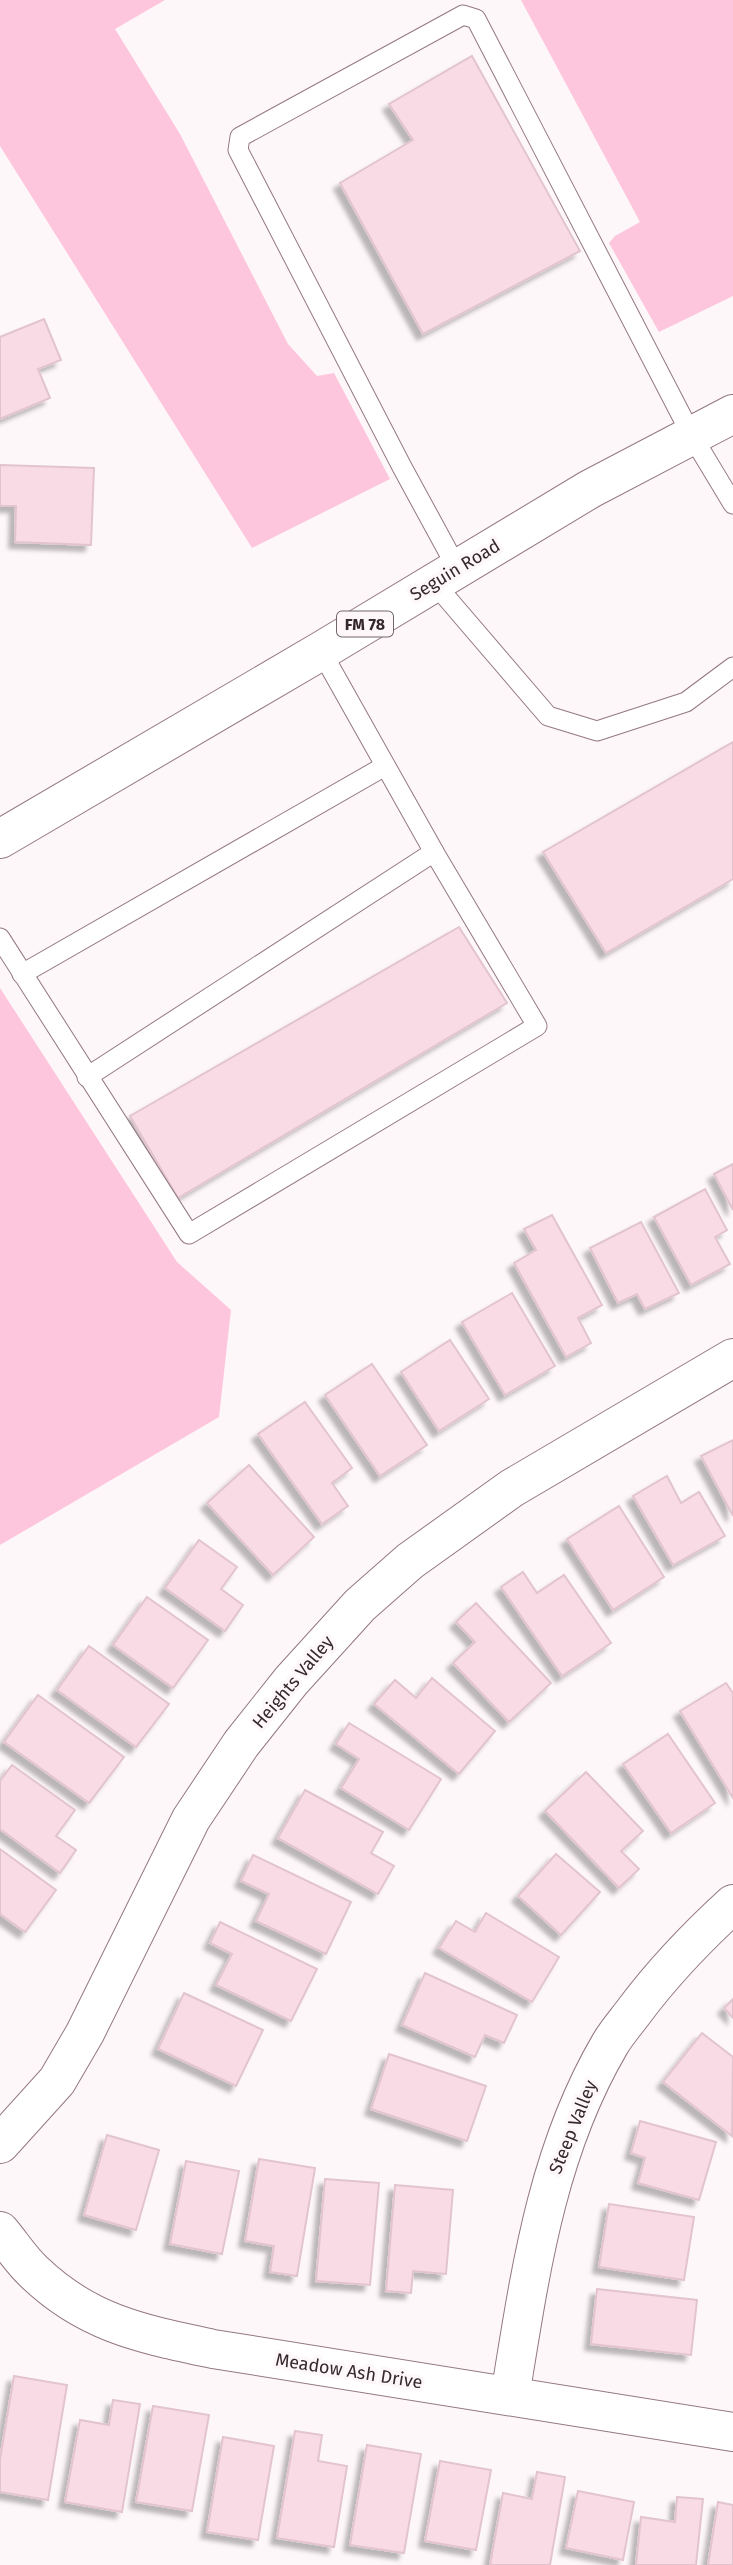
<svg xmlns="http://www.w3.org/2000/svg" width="733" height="2565" font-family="'Fira Sans',sans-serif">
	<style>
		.green { fill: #fec6dc }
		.building { fill: #f9dbe6; stroke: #e2c4cf; stroke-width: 2; filter: url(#shadow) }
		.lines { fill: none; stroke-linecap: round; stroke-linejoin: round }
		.lane-casing { stroke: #947882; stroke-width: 21 }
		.street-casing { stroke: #947882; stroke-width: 40 }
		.primary-casing { stroke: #947882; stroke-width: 40 }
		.lane { stroke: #fff; stroke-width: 19 }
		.street { stroke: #fff; stroke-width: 38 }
		.primary { stroke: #fff; stroke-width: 38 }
		.labels { text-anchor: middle; stroke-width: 7; stroke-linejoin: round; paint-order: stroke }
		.shield { fill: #fef7f9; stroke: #71676b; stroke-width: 2 }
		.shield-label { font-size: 16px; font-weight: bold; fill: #35292e }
		.street-label { font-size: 18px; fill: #35292e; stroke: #fef7f9 }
	</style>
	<defs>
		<filter id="shadow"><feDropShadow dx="-6" dy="6" stdDeviation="2" flood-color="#0004"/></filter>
	</defs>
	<rect width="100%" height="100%" fill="#fef7f9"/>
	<!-- green -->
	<g class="green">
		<polygon points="0,0 165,0 115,29 180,134 288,344 317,376 334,373 390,479 252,548 0,146"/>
		<polygon points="521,0 733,0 733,296 659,332 609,243 615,236 640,222"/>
		<polygon points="0,988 177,1262 231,1310 219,1417 0,1545"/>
	</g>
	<!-- building -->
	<g class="building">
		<polygon points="472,56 580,251 423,334 340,183 413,140 389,104"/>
		<polygon points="44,319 61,360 38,369 50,398 0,419 0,337"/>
		<polygon points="0,465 94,468 91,545 15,542 16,506 0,506"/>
		<polygon points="733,742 733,879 606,953 543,852"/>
		<polygon points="459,927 507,1003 178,1198 130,1116"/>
		<polygon points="733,1164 733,1210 714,1174"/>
		<polygon points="705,1189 727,1230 715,1237 730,1264 691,1285 654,1217"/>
		<polygon points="552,1215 602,1305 578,1318 591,1343 566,1357 514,1263 536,1250 524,1229"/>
		<polygon points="641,1222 679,1293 645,1309 637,1294 618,1303 590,1248"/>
		<polygon points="512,1293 555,1366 505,1395 462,1322"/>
		<polygon points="450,1340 489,1399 439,1431 401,1372"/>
		<polygon points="372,1364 427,1445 380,1476 325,1395"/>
		<polygon points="305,1402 352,1468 332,1483 348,1506 322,1524 258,1434"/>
		<polygon points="733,1440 733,1516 701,1456"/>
		<polygon points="249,1465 314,1537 273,1575 207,1503"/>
		<polygon points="667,1476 681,1503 699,1492 725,1536 673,1565 633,1496"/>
		<polygon points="619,1506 664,1577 613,1610 567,1539"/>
		<polygon points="199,1540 237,1567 221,1589 243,1605 225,1631 165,1588"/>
		<polygon points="523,1572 537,1593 564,1575 611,1643 562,1676 501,1587"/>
		<polygon points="147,1597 208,1640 173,1688 113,1645"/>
		<polygon points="476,1603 551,1683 509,1722 453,1663 475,1642 456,1622"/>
		<polygon points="89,1646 169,1704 136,1747 57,1690"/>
		<polygon points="432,1678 495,1731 459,1774 374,1704 395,1680 416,1698"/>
		<polygon points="726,1683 733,1693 733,1798 680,1711"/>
		<polygon points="38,1695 124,1757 89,1803 4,1742"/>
		<polygon points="349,1723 441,1779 409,1830 341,1788 359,1759 336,1744"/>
		<polygon points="668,1734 715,1803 671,1833 623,1764"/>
		<polygon points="12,1765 75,1810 56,1836 76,1850 60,1873 0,1829 0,1781"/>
		<polygon points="586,1772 643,1831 621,1851 639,1869 619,1888 545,1811"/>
		<polygon points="305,1790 383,1832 371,1853 394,1866 378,1894 278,1838"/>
		<polygon points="0,1849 56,1890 25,1932 0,1914"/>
		<polygon points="556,1854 600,1892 561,1935 518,1896"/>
		<polygon points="253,1855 351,1902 326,1954 256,1921 269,1894 241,1881"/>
		<polygon points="486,1913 559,1957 532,2002 439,1948 456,1921 475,1932"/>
		<polygon points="220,1922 317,1969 291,2021 216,1985 232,1954 210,1943"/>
		<polygon points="425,1973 517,2015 504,2043 485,2035 475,2057 402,2025"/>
		<polygon points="184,1993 263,2030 236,2086 158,2049"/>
		<polygon points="733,1999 733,2018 724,2008"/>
		<polygon points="702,2033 733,2057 732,2136 663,2082"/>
		<polygon points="389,2054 486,2086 467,2141 371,2109"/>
		<polygon points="640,2121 716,2142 699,2200 638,2183 645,2158 631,2153"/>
		<polygon points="107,2135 159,2150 136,2230 84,2215"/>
		<polygon points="259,2159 315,2168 297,2276 270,2272 274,2246 245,2241"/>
		<polygon points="186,2161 239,2171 222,2254 170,2244"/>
		<polygon points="325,2179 379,2183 370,2285 316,2281"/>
		<polygon points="395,2185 453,2190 446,2274 413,2271 411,2293 386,2291"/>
		<polygon points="609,2204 694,2217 684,2280 599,2267"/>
		<polygon points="597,2289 697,2300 691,2355 591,2344"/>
		<polygon points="14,2376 67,2385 48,2500 0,2492 0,2459"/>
		<polygon points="113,2400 140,2404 122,2512 65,2502 80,2420 109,2425"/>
		<polygon points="153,2406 209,2415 192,2511 136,2502"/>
		<polygon points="295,2431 322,2435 318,2461 347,2466 334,2547 277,2538"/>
		<polygon points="223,2437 274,2446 258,2540 207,2532"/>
		<polygon points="367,2445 421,2454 404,2553 350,2545"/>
		<polygon points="440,2461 491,2470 476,2550 425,2541"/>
		<polygon points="537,2472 565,2477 550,2565 490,2565 503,2493 532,2499"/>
		<polygon points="578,2491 634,2502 623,2560 566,2548"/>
		<polygon points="677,2497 703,2499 696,2565 636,2565 641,2517 675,2522"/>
		<polygon points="718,2502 733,2505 733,2565 708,2565"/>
	</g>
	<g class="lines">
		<!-- lane casing -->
		<g class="lane-casing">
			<g id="lane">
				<polyline points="457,568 402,467 238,150 240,137 463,15 476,19 692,436 733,504"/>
				<polyline points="434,583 548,716 597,731 686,702 733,667"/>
				<polyline points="0,938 189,1234 537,1026 434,852 321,651"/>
				<polyline points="22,974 385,766"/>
				<polyline points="87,1077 434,852"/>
			</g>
		</g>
		<!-- street casing -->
		<g class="street-casing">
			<g id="street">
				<polyline points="0,2144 57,2081 85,2033 191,1819 241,1744 291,1681 360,1605 410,1561 512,1488 733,1358"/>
				<path d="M 0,2231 C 11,2244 21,2260 34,2272 C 88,2324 143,2334 213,2349 L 733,2432"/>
				<path d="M 510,2396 C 530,2274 546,2153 610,2044 C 617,2032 627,2021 635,2010 C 665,1970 697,1937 733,1904"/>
			</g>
		</g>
		<!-- primary casing -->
		<g class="primary-casing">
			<polyline id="primary" points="0,839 321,651 590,489 733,414"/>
		</g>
		<!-- lane -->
		<use href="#lane" class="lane"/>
		<!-- street -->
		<use href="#street" class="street"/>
		<!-- primary -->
		<use href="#primary" class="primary"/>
	</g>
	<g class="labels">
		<!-- shield labels -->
		<rect class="shield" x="337" y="611.5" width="56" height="25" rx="5"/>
		<g class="shield-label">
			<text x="365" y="630">FM 78</text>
		</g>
		<!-- street labels -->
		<g class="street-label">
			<text transform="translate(455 570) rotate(-31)" y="6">Seguin Road</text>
			<text transform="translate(293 1682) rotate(-50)" y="6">Heights Valley</text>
			<text transform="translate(573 2127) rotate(-68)" y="6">Steep Valley</text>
			<text transform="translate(349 2371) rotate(9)" y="6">Meadow Ash Drive</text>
		</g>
	</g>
</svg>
